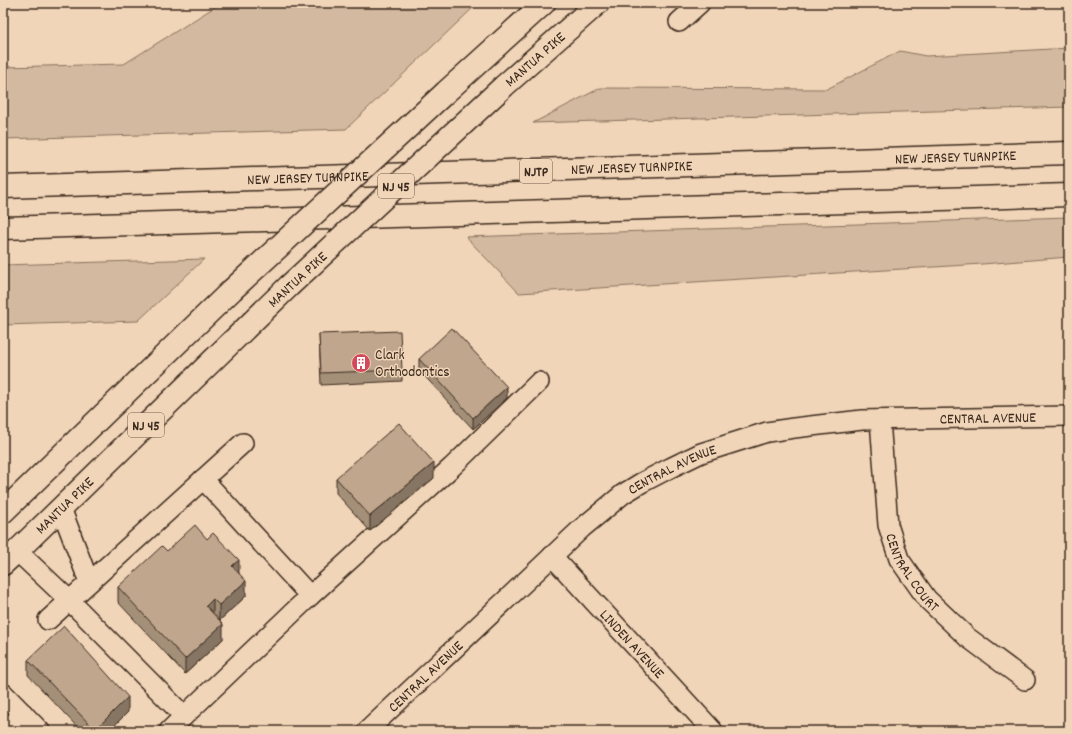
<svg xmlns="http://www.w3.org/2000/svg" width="1072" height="734" font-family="Dekko,sans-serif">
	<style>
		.green { fill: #d3b99f; stroke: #87725e }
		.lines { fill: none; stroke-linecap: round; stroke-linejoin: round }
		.minor-casing { stroke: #3b2a1e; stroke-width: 22 }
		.major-casing { stroke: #3b2a1e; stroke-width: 25 }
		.highway-casing { stroke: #3b2a1e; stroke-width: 25 }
		.minor { stroke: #f1d5b8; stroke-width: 19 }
		.major { stroke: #f1d5b8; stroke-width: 22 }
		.highway { stroke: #f1d5b8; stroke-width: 22 }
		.major-bridge-casing { stroke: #3b2a1e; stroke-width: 25; stroke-linecap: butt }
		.major-bridge { stroke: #f1d5b8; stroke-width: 22 }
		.wall { fill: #a48f79; stroke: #3b2a1e }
		.shaded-wall { fill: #867463; stroke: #3b2a1e }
		.building { fill: #bfa68d; stroke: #3b2a1e }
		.labels { text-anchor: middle; stroke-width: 3; stroke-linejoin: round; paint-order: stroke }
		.shield { fill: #f1d5b8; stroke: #725d4c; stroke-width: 1 }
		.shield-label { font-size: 14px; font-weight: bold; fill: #3b2a1e }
		.street-label { font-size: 15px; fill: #3b2a1e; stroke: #f1d5b8 }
		.poi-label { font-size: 15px; fill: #3b2a1e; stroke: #f1d5b8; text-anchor: start }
	</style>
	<rect width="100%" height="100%" fill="#f1d5b8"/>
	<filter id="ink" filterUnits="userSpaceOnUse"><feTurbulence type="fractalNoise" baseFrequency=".025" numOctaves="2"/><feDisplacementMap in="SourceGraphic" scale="8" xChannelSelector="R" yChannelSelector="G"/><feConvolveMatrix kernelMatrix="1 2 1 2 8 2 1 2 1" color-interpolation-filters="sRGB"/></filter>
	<g filter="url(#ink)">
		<!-- green -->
		<g class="green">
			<polygon points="221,3 478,3 346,129 3,139 3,67 124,64"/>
			<polygon points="1069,48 1069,107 533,123 600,88 827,89 900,51 926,56"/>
			<polygon points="1069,217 1069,257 982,264 519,293 466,237"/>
			<polygon points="204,259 138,321 3,325 3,265"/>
		</g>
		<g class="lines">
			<!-- minor casing -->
			<g class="minor-casing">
				<g id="minor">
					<polyline points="679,22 700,3"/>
					<path id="s1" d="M 880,420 L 888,525 L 899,559 L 927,599 L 967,637 L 1025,680"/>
					<polyline points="61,508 89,582"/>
					<polyline points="17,551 69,600 184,716 169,731"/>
					<path id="s2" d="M 552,556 L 713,731"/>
					<polyline points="310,596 452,467 539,382"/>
					<polyline points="48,620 243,443"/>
					<polyline points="3,693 40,731"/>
					<polyline points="184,716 310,596 203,479"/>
					<polyline points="6,731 23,713"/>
					<path id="s3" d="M 367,731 L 582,528 L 623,494 L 641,483 L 670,468 L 701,453 L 767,432 L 794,428 L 862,420 L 1069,416"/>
				</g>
			</g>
			<!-- major casing -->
			<g class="major-casing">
				<g id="major">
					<path id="s4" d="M 504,86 L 598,3"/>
					<polyline points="446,92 544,3"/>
					<polyline points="3,512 232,290"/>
					<path id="s5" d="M 3,564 L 17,551 L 289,286"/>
				</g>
			</g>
			<!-- highway casing -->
			<g class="highway-casing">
				<g id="highway">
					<path id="s6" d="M 3,187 L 1069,153"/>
					<polyline points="3,228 1069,195"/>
				</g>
			</g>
			<!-- minor -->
			<use href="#minor" class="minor"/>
			<!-- major -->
			<use href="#major" class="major"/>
			<!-- highway -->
			<use href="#highway" class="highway"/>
			<!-- major-bridge casing -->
			<g class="major-bridge-casing">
				<g id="major-bridge">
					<polyline points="289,286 504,86"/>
					<polyline points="232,290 446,92"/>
				</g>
			</g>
			<!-- major-bridge -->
			<use href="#major-bridge" class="major-bridge"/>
		</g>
		<!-- wall -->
		<g class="wall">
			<polygon points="319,334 402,370 402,381 321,385"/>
			<polygon points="419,359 507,398 473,429 419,370"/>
			<polygon points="336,478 434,478 370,531 336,493"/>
			<polygon points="167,551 239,573 246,596 220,620 223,639 185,674 118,602 118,587"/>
			<polygon points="28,660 128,712 109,731 81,731 28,675"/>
		</g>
		<!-- shaded-wall -->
		<g class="shaded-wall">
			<polygon points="507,387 507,398 473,429 473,418"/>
			<polygon points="434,463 434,478 370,531 370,516"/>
			<polygon points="239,560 239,575 232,566"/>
			<polygon points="246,581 246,596 219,621 219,605"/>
			<polygon points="213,599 213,614 206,606"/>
			<polygon points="223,624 223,639 185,674 185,659"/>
			<polygon points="128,697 128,712 109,731 95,731 95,730"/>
		</g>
		<!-- building -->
		<g class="building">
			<polygon points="452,328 507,387 473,418 419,359"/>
			<polygon points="400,331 402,370 321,373 319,334"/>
			<polygon points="399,423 434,463 370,516 336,478"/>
			<polygon points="195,525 207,539 213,533 239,560 232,566 246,581 219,605 213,599 206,606 223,624 185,659 118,587 162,546 167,551"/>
			<polygon points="64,626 128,697 95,730 28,660"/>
		</g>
	</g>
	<!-- icons -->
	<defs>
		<g id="building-disc" transform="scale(1)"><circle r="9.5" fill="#d1495b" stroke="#f1d5b8"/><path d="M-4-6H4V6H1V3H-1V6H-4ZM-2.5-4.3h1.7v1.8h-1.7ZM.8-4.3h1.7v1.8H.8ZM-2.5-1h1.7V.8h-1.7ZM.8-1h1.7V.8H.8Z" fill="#fff"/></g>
	</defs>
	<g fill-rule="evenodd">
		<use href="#building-disc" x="361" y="363"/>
	</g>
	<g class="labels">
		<!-- shield labels -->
		<g class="shield">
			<rect x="520" y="159" width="32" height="24" rx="3"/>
			<rect x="378" y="174" width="36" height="24" rx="3"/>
			<rect x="128" y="413" width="36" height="24" rx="3"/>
		</g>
		<g class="shield-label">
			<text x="536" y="176">NJTP</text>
			<text x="396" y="191">NJ 45</text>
			<text x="146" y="430">NJ 45</text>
		</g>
		<!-- street labels -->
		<g class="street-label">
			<text dy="5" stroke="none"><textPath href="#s4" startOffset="41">MANTUA PIKE</textPath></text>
			<text dy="5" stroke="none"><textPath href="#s6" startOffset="953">NEW JERSEY TURNPIKE</textPath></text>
			<text dy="5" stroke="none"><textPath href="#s6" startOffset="629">NEW JERSEY TURNPIKE</textPath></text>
			<text dy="5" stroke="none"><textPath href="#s6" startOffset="305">NEW JERSEY TURNPIKE</textPath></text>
			<text transform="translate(297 279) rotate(-43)" y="5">MANTUA PIKE</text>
			<text dy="5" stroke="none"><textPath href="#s3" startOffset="728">CENTRAL AVENUE</textPath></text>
			<text dy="5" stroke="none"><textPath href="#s3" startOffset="404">CENTRAL AVENUE</textPath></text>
			<text dy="5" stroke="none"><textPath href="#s5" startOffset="85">MANTUA PIKE</textPath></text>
			<text dy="5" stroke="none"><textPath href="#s1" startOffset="159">CENTRAL COURT</textPath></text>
			<text dy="5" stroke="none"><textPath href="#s2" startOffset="119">LINDEN AVENUE</textPath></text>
			<text dy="5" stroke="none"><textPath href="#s3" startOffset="80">CENTRAL AVENUE</textPath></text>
		</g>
		<!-- poi labels -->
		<g class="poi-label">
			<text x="375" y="359">Clark<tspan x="375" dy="17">Orthodontics</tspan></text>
		</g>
	</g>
	<!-- margin -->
	<rect width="1072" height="734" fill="none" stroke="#f1d5b8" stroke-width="16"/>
	<rect x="8" y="8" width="1056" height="718" fill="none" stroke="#3b2a1e" stroke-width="1.5" filter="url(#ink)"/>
</svg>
